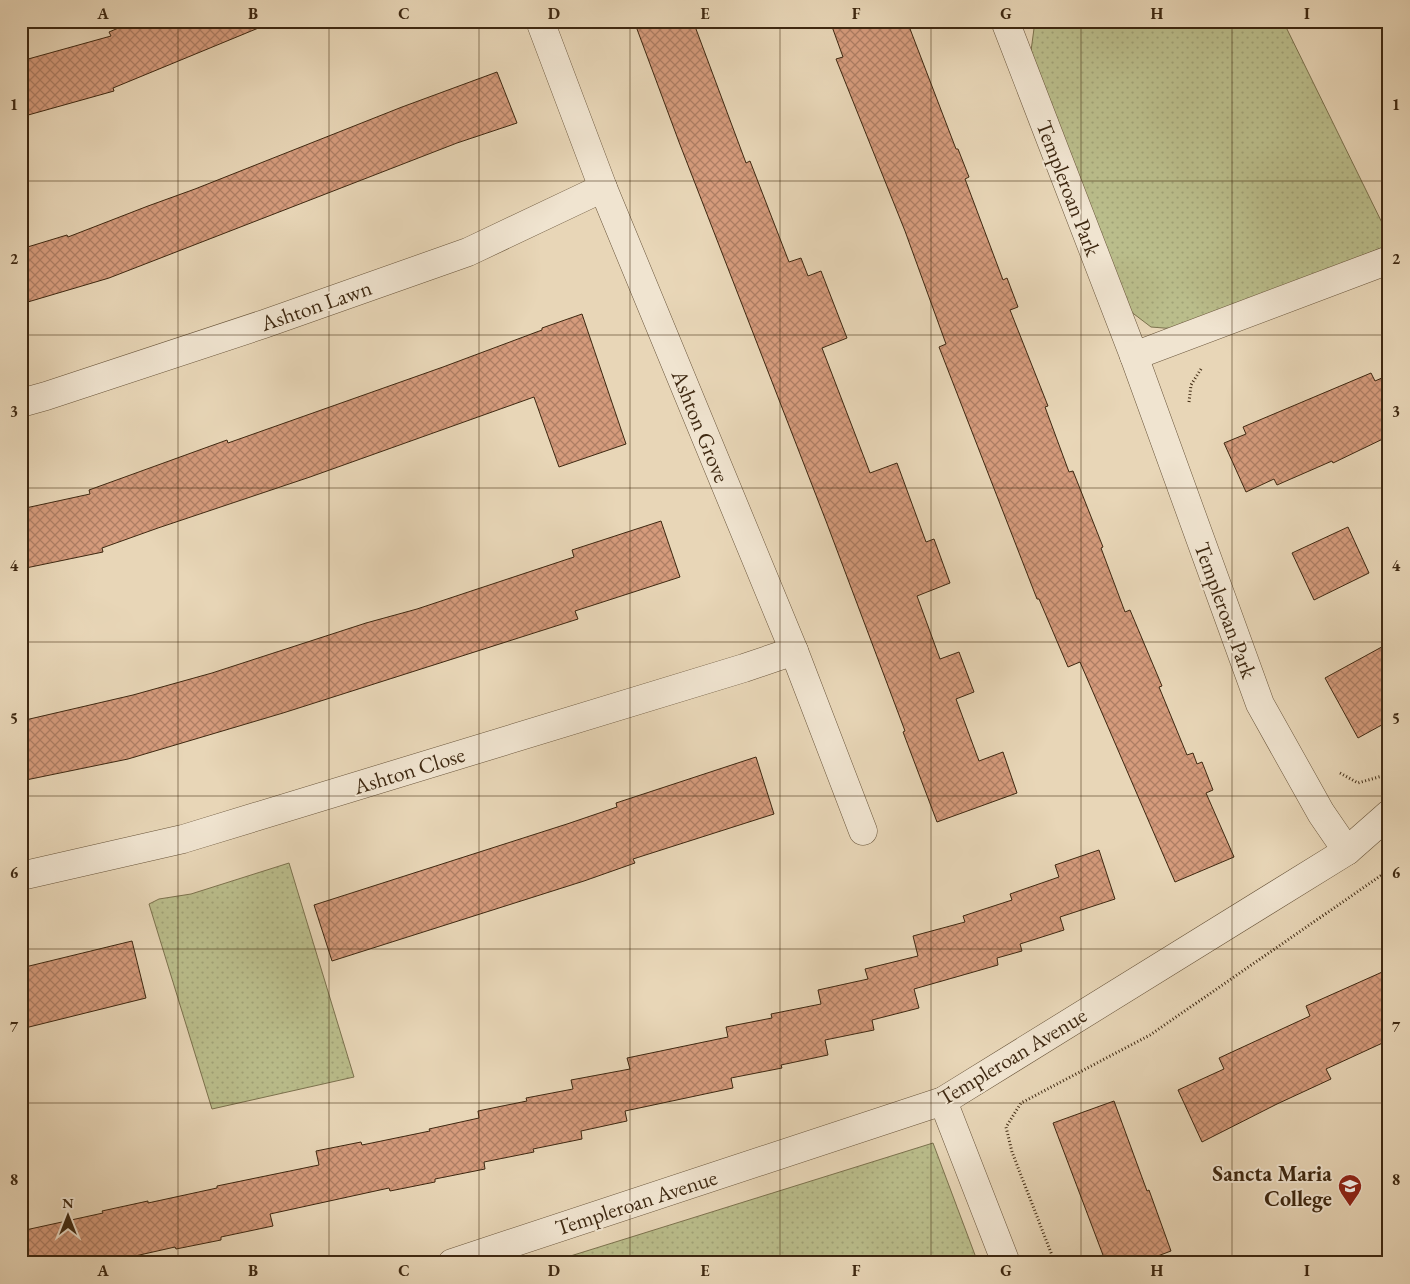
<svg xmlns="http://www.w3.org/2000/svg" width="1410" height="1284" font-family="'EB Garamond',serif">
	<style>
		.grass { fill: url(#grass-dots); stroke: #7c724e }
		.building { fill: url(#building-cross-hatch); stroke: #3e2811 }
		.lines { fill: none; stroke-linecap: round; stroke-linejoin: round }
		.minor-casing { stroke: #68543a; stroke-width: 29 }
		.path { stroke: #3e2811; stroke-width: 3; stroke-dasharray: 1 2.5; stroke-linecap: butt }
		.minor { stroke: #f0e4d0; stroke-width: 28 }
		.grid { fill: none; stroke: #3e2811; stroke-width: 1; stroke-opacity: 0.55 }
		.labels { text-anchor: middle; stroke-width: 4; stroke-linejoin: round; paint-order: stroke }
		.street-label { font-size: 22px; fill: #3e2811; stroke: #f0e4d0 }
		.poi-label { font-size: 22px; font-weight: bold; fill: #3e2811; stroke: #f0e4d0; text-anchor: end }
		.neatline { fill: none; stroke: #3e2811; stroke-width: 2 }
		.grid-label { font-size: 16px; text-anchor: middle; font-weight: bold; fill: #3e2811 }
	</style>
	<defs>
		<pattern id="grass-dots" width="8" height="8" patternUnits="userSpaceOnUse" patternTransform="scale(1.25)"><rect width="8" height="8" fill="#babd8b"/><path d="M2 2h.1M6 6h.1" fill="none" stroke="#a1a277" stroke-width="1.8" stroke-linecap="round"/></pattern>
		<pattern id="building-cross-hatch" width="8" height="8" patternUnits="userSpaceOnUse" patternTransform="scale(1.25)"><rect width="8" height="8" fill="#d59b7c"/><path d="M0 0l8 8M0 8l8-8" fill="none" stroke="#ae7e64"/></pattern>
	</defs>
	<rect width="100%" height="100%" fill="#e8d6b7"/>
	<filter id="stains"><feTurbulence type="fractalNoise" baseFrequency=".004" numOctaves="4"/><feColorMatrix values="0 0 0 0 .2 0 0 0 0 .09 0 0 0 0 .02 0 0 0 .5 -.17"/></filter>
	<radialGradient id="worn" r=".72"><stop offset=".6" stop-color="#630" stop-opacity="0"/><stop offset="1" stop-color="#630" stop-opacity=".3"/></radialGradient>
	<!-- grass -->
	<g class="grass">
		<polygon points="1035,21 1283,21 1389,237 1389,245 1176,329 1151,327 1130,311 1031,51"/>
		<polygon points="289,863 354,1077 212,1109 149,904 159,899 191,894"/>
		<polygon points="933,1143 978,1263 548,1263"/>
	</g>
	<!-- building -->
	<g class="building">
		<polygon points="135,21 273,22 113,88 114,91 21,117 21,61 111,36 109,32"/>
		<polygon points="634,21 693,21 746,163 750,161 789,262 801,258 808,276 821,271 847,338 822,348 870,473 897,463 926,542 934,539 950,583 917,596 940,659 959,652 974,692 956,699 979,761 1003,752 1017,793 937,822 903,732 905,731 826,521 679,142"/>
		<polygon points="830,21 907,21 956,149 958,149 969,177 965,179 1003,280 1007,278 1018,307 1010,310 1048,406 1045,407 1069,472 1073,471 1103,547 1101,548 1125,612 1130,610 1162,686 1159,687 1187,755 1193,753 1197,764 1202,762 1213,790 1206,793 1234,857 1175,882 1080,662 1068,667 1039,599 1037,599 939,347 946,344 905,231 836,59 843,57"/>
		<polygon points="497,72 517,123 457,143 109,278 21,304 21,249 67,235 68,237 148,206 195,189 402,107"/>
		<polygon points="582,314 626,444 559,467 534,397 310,477 158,528 102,548 103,552 21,569 21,509 90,494 89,490 227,440 228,443 443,367 542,330 542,328"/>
		<polygon points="1371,373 1375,381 1389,375 1389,436 1333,463 1332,461 1277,485 1274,479 1246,492 1224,443 1246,434 1243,427"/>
		<polygon points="661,521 680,577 575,611 578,619 283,713 128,759 21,781 21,721 133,695 212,673 366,623 417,609 574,557 572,550"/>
		<polygon points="1348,527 1369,573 1314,600 1292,553"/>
		<polygon points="1389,643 1389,721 1358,738 1325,678"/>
		<polygon points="756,757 774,814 633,859 635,863 584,881 332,961 314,905 567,824 617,807 616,803"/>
		<polygon points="1099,850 1115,899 1060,917 1064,930 1020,944 1022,951 997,958 998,965 914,989 919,1008 872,1020 874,1030 825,1040 828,1055 781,1065 782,1068 731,1078 733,1088 625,1111 627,1121 581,1131 582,1139 533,1149 534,1152 484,1162 485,1169 435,1179 435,1182 390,1191 389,1188 270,1214 273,1226 221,1237 221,1240 176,1249 175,1247 104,1263 21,1263 21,1231 103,1213 102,1211 148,1201 148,1203 217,1188 217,1186 319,1165 316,1151 361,1142 362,1145 430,1131 429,1129 479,1118 478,1111 527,1101 526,1098 573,1089 571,1080 630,1069 627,1058 728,1037 726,1027 772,1018 771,1014 821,1004 818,990 868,979 865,969 918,956 913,936 965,922 963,916 1012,900 1010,894 1059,877 1055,865"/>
		<polygon points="132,941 146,998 21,1029 21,968"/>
		<polygon points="1389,969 1389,1040 1326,1069 1331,1079 1277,1104 1202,1142 1178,1090 1224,1069 1219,1058 1310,1016 1306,1006"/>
		<polygon points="1114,1101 1147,1191 1149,1190 1171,1251 1139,1263 1106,1263 1053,1123"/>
	</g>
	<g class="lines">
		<!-- minor casing -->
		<g class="minor-casing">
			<g id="minor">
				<polyline points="540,21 603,188 794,651 863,831"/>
				<polyline points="1005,21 1134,356 1260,704 1321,813 1347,851"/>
				<polyline points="1134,356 1389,260"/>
				<polyline points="21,403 46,396 264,324 468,252 603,188"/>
				<polyline points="21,876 183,839 744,668 794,651"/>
				<polyline points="943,1101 1006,1263"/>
				<polyline points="452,1263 943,1101 1347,851 1389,814"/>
			</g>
		</g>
		<!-- path -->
		<g class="path">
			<polyline points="1189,402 1191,385 1201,369"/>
			<polyline points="1340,773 1358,783 1382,776 1389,771"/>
			<polyline points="1055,1263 1012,1152 1006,1127 1021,1103 1150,1035 1389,870"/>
		</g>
		<!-- minor -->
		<use href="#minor" class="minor"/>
	</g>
	<!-- grid -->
	<path class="grid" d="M 178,21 L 178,1263M 329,21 L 329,1263M 479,21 L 479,1263M 630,21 L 630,1263M 780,21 L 780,1263M 931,21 L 931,1263M 1081,21 L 1081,1263M 1232,21 L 1232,1263M 21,181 L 1389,181M 21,335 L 1389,335M 21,488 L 1389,488M 21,642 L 1389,642M 21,796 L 1389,796M 21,949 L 1389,949M 21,1103 L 1389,1103"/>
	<!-- icons -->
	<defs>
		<g id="school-pin" transform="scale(1.25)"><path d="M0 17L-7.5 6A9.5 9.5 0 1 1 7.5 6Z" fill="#8f2418" stroke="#f0e4d0"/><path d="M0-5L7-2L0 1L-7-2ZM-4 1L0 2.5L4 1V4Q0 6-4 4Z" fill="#fff"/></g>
	</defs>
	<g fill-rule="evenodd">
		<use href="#school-pin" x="1350" y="1186"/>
	</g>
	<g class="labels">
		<!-- street labels -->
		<g class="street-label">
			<text transform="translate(1069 188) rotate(69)" y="8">Templeroan Park</text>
			<text transform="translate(316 305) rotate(-19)" y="8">Ashton Lawn</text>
			<text transform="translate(701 426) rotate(68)" y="8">Ashton Grove</text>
			<text transform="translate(1226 610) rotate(70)" y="8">Templeroan Park</text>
			<text transform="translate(409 770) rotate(-17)" y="8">Ashton Close</text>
			<text transform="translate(1012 1056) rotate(-31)" y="8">Templeroan Avenue</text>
			<text transform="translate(636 1202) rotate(-18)" y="8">Templeroan Avenue</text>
		</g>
		<!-- poi labels -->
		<g class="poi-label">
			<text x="1332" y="1181">Sancta Maria<tspan x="1332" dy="25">College</tspan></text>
		</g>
	</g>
	<!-- margin -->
	<rect width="1410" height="1284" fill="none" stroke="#e8d6b7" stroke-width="55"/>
	<!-- north arrow -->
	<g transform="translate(68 1216)" stroke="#f0e4d0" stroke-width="4" paint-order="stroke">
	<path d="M0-4L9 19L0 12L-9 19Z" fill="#3e2811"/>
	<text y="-8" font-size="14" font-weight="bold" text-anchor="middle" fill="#3e2811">N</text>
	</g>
	<rect x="28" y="28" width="1354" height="1228" class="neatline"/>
	<g class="grid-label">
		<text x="103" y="19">A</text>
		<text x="253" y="19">B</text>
		<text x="404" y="19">C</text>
		<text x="554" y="19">D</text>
		<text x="705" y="19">E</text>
		<text x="856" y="19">F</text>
		<text x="1006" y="19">G</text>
		<text x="1157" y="19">H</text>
		<text x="1307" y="19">I</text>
		<text x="14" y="110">1</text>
		<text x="1396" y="110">1</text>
		<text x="14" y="264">2</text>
		<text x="1396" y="264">2</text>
		<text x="14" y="417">3</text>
		<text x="1396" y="417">3</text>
		<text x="14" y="571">4</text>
		<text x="1396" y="571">4</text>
		<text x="14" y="724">5</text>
		<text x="1396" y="724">5</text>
		<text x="14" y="878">6</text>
		<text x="1396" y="878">6</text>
		<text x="14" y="1032">7</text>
		<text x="1396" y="1032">7</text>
		<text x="14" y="1185">8</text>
		<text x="1396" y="1185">8</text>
		<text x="103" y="1276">A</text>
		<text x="253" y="1276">B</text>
		<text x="404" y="1276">C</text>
		<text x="554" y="1276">D</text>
		<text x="705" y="1276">E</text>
		<text x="856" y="1276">F</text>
		<text x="1006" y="1276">G</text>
		<text x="1157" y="1276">H</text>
		<text x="1307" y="1276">I</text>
	</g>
	<rect width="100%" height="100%" filter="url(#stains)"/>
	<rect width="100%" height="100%" fill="url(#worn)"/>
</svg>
